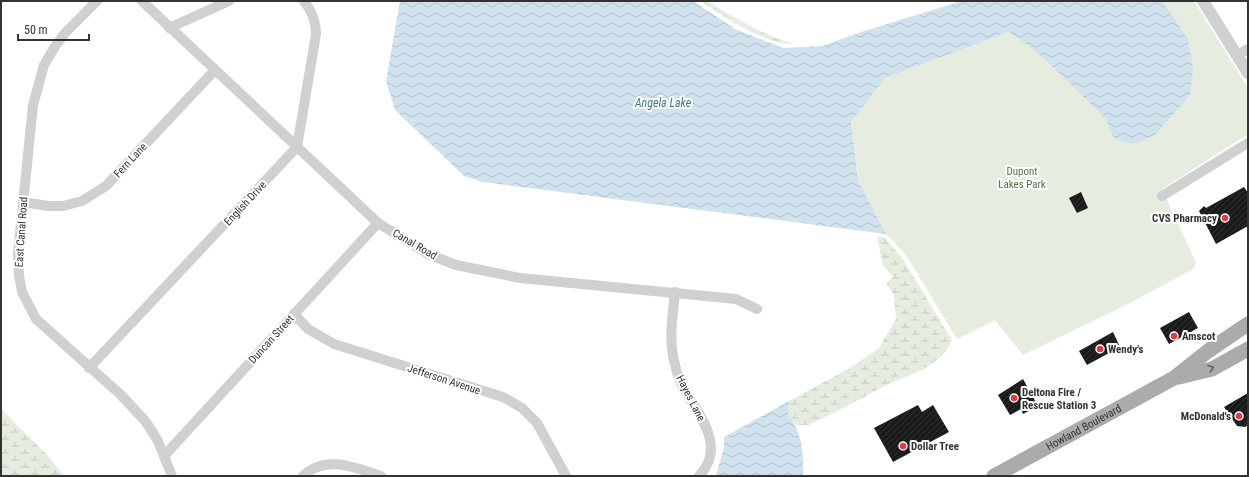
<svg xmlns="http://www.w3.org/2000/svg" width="1249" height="477" font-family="'Roboto Condensed',sans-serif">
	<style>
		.wetland { fill: url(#wetland-marsh) }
		.green { fill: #e6ecdf }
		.water { fill: url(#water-waves) }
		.building { fill: url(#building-hatch) }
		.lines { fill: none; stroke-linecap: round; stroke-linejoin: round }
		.minor { stroke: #d0d0d0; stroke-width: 10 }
		.tertiary { stroke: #d0d0d0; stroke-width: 12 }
		.primary { stroke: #ababab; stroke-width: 15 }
		.oneway { stroke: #636363 }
		.poi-dot { fill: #e63946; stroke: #fff; stroke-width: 1.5 }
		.labels { text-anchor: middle; stroke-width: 4; stroke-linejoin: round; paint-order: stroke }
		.street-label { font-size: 11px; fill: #333; stroke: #fff }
		.park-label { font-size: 11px; fill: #56703f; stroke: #fff }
		.poi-label { font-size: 11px; font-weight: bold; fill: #333; stroke: #fff; text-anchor: start }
		.water-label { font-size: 12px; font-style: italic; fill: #3f7597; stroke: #fff }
	</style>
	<defs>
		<pattern id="wetland-marsh" width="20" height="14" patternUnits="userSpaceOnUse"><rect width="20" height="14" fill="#e6ecdf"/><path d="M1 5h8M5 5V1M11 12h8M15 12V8" fill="none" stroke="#c6cbc0"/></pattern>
		<pattern id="water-waves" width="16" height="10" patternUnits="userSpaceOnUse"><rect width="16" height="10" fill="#cfe2ee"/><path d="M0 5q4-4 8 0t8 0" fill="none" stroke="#b2c2cd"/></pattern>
		<pattern id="building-hatch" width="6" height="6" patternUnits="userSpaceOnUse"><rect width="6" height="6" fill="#1a1a1a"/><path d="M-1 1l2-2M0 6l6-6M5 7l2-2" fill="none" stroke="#333"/></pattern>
	</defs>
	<rect width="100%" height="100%" fill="#fff"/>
	<!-- wetland -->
	<g class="wetland">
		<path d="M 701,1 L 707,1 C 734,17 764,36 794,44 C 765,45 724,17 701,1 Z"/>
		<path d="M 877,237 L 884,237 L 902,258 L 952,340 C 940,370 903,375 877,390 C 855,402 832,414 809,425 L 796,425 L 788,414 L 789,401 L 850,368 L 879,348 L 896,319 L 894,295 L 886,283 L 893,277 L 883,265 Z"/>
		<polygon points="1,409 48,456 64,476 1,476"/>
	</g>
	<!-- green -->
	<polygon class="green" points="1075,1 1194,1 1248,88 1248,134 1162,189 1196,263 1193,269 1128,304 1023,355 995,320 957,339 906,255 886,234 858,180 851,122 885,78 1009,32"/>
	<!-- water -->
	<g class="water">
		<polygon points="400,1 693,1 735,29 783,48 822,46 861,32 962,1 1162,1 1188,39 1193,69 1190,95 1155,135 1134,144 1114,139 1106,119 1055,69 1032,48 1009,32 885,78 851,122 858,180 886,234 483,182 464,176 395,110 386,81"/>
		<path d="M 789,401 L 788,414 C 802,432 804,454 803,476 L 716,476 L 724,447 L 724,437 Z"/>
	</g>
	<!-- building -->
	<g class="building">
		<polygon points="1244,187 1248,193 1248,226 1216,244 1199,211 1204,206 1206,208"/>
		<polygon points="1081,192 1088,208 1077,213 1069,198"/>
		<polygon points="1189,312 1198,328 1169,344 1160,328"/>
		<polygon points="1113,332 1120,347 1087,365 1079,351"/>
		<polygon points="1023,379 1038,406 1023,414 1021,409 1010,415 998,395"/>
		<polygon points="1248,393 1248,425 1245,427 1237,426 1224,407"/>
		<polygon points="918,405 922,412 933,405 949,432 893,462 874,428"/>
	</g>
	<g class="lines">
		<!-- minor -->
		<g class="minor">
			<polyline points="97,1 65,33 54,48 44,65 33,105 18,253 19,275 22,292 36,319 121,395 146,422 158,441 172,476"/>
			<polyline points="142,1 378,223 428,254 456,265 520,278 736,299 757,309"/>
			<polyline points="169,28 229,1"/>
			<polyline points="1237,55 1248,49"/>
			<polyline points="1162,196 1248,143"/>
			<polyline points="23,202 48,206 63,206 82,201 106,186 214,71"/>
			<path d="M 675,292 C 673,314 669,335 673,356 C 675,365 677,375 681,383 C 695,411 729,445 699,476"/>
			<polyline points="294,314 308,329 334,344 503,397 522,408 537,423 566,476"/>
			<path d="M 89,368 L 297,147 L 316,34 C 316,21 312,11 304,1"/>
			<polyline points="164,456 378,223"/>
			<path d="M 303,476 C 326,454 356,468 381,476"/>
		</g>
		<!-- tertiary -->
		<polyline class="tertiary" points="1203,1 1248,73"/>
		<!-- primary -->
		<g class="primary">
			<polyline points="1179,377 1212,369 1248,349"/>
			<path id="s1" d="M 994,476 L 1174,378 L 1208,351 L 1248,324"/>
		</g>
	</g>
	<!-- one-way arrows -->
	<defs><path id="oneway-chevron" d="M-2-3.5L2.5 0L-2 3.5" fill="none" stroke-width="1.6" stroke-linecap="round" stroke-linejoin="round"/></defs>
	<use class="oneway" href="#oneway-chevron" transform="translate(1211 368) rotate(-21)"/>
	<!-- markers -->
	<g class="poi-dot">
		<circle cx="1225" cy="218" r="4"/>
		<circle cx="1174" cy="336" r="4"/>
		<circle cx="1100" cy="349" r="4"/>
		<circle cx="1014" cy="398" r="4"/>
		<circle cx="1239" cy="416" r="4"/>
		<circle cx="903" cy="446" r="4"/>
	</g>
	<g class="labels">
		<!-- street labels -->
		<g class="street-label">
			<text transform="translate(130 160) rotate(-47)" y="4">Fern Lane</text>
			<text transform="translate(245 203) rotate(-47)" y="4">English Drive</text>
			<text transform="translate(21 232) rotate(-86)" y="4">East Canal Road</text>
			<text transform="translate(415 244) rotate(30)" y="4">Canal Road</text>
			<text transform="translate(271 339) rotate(-48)" y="4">Duncan Street</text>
			<text transform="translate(444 379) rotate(18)" y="4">Jefferson Avenue</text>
			<text transform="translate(691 398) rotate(63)" y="4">Hayes Lane</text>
			<text dy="4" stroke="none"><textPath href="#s1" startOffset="102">Howland Boulevard</textPath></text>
		</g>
		<!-- park labels -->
		<g class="park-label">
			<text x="1022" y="175">Dupont<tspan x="1022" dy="13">Lakes Park</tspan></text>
		</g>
		<!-- poi labels -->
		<g class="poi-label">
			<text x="1217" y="222" text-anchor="end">CVS Pharmacy</text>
			<text x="1182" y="340">Amscot</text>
			<text x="1108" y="353">Wendy's</text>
			<text x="1022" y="396">Deltona Fire /<tspan x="1022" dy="13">Rescue Station 3</tspan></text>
			<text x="1231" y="420" text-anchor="end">McDonald's</text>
			<text x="911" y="450">Dollar Tree</text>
		</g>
		<!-- water labels -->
		<g class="water-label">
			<text x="663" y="107">Angela Lake</text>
		</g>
	</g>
	<!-- border -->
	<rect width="1249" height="477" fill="none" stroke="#333333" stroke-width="4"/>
	<!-- scale -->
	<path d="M18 34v6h71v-6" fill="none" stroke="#333333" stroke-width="2"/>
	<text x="24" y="34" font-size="12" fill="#333333" stroke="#ffffff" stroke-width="3" paint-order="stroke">50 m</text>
</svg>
